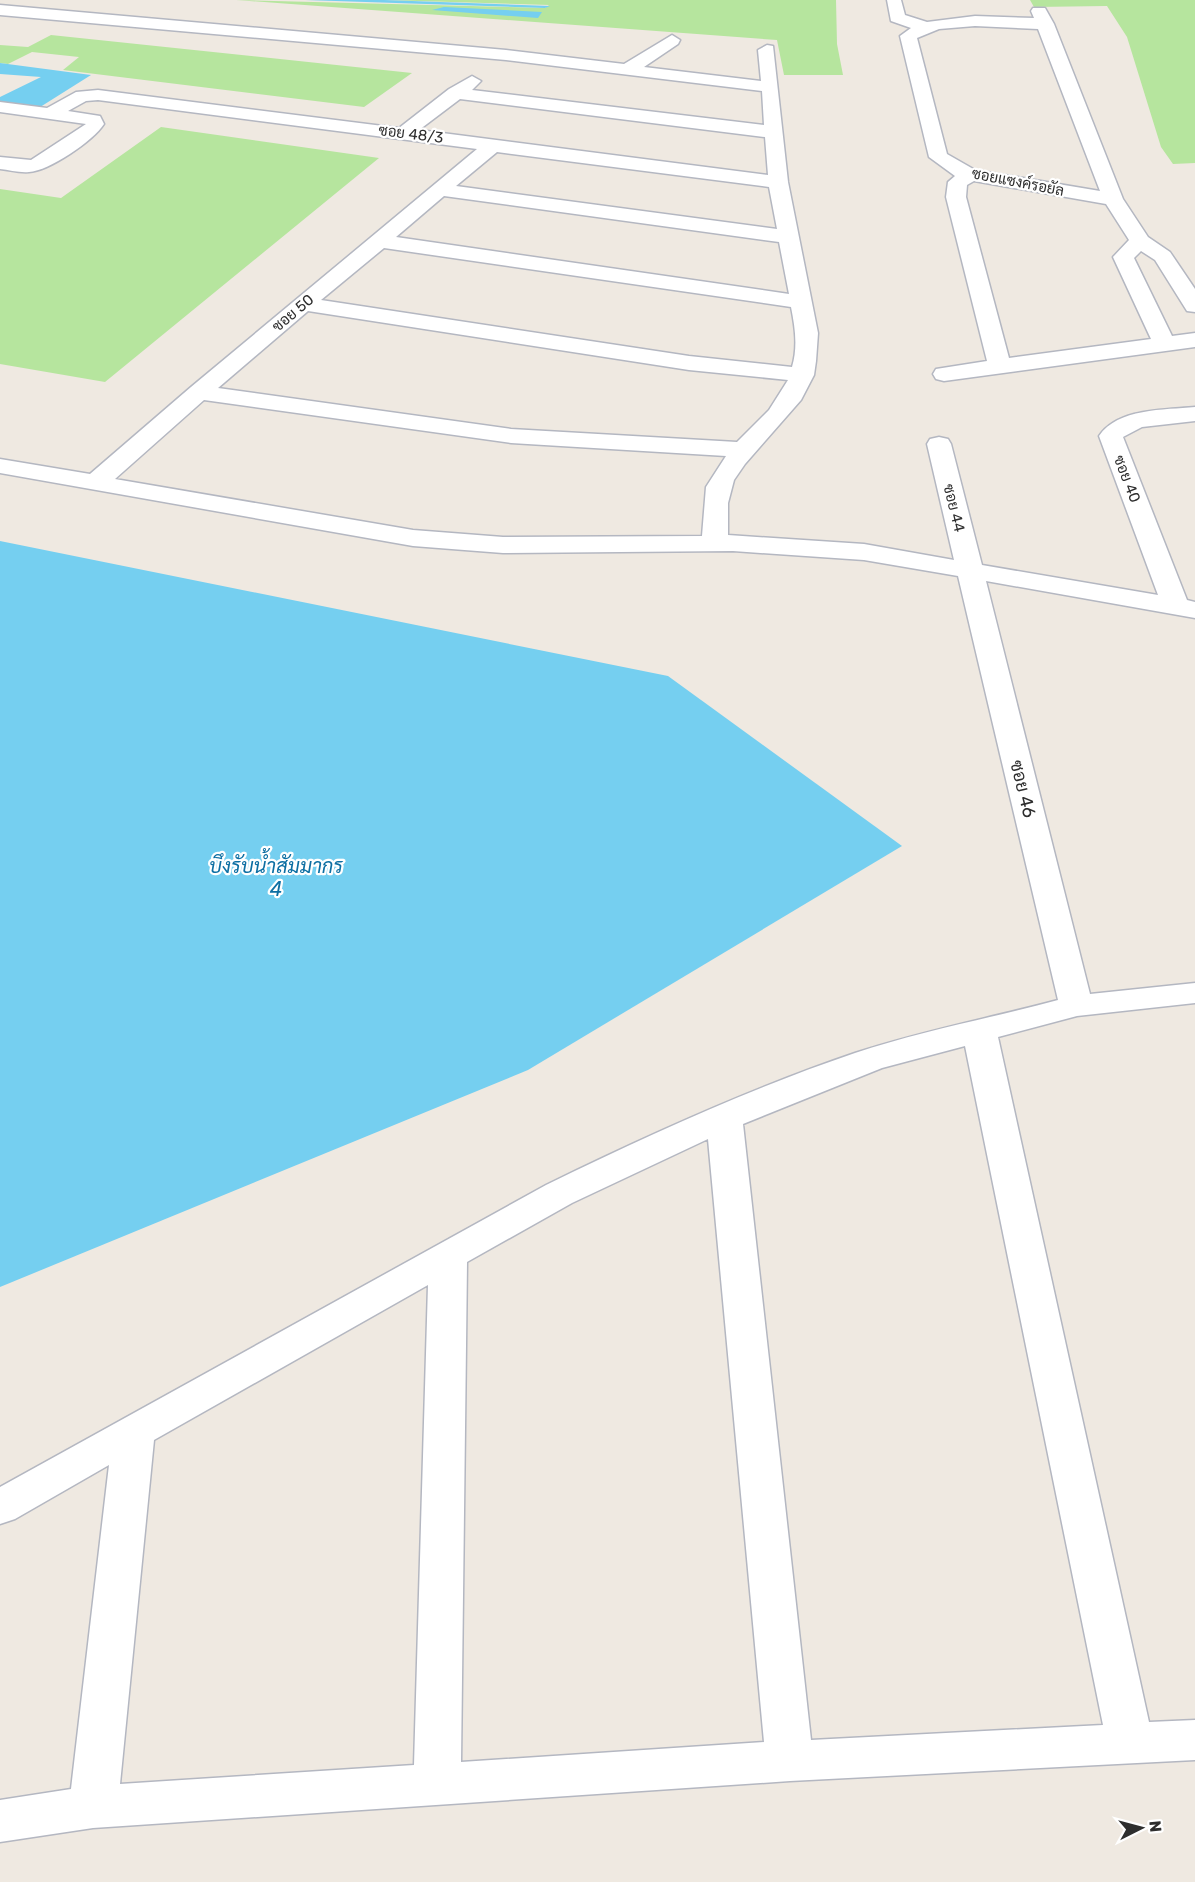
<svg xmlns="http://www.w3.org/2000/svg" width="1195" height="1882" font-family="Rubik,Sarabun,sans-serif">
	<style>
		.green { fill: #b6e59e }
		.water { fill: #75cff0 }
		.lines { fill: none; stroke-linecap: round; stroke-linejoin: round }
		.street-casing { stroke: #b4b7c1; stroke-width: 3 }
		.street { fill: #fff; fill-rule: evenodd }
		.labels { text-anchor: middle; stroke-width: 4.5; stroke-linejoin: round; paint-order: stroke }
		.far-street-label { font-size: 15px; fill: #2e2e2e; stroke: #fff }
		.street-label { font-size: 18px; fill: #2e2e2e; stroke: #fff }
		.water-label { font-size: 20px; font-style: italic; fill: #0d6fa3; stroke: #fff }
	</style>
	<rect width="100%" height="100%" fill="#efe9e1"/>
	<!-- green -->
	<g class="green">
		<polygon points="236,0 545,8 549,5 384,0 836,0 837,44 843,75 784,75 777,40"/>
		<polygon points="1030,0 1195,0 1195,163 1173,164 1161,147 1127,37 1107,6 1034,7"/>
		<polygon points="51,35 412,73 364,107 63,70 79,57 32,52 8,64 0,63 0,45 28,47"/>
		<polygon points="161,127 379,158 105,382 0,364 0,189 61,198"/>
	</g>
	<!-- water -->
	<g class="water">
		<polygon points="305,0 384,0 550,6 545,8"/>
		<polygon points="444,7 542,12 538,18 432,10"/>
		<polygon points="0,63 91,75 37,109 0,103 0,97 41,77 0,74"/>
		<polygon points="0,541 668,676 902,846 528,1070 0,1287"/>
	</g>
	<g class="lines">
		<!-- street casing -->
		<g class="street-casing">
			<g id="street">
				<path d="M 887,0 L 901,0 L 905,15 L 927,22 L 975,16 L 1034,18 L 1031,11 L 1033,8 L 1045,8 L 1054,24 L 1123,199 L 1148,237 L 1170,252 L 1195,289 L 1195,312 L 1187,311 L 1155,260 L 1141,251 L 1134,258 L 1172,336 L 1195,333 L 1195,347 L 944,381 L 936,379 L 933,374 L 936,369 L 987,361 L 946,197 L 948,182 L 955,176 L 929,157 L 900,36 L 911,28 L 891,21 ZM 975,26 L 1038,29 L 1100,191 L 975,170 L 947,154 L 917,38 L 939,29 ZM 974,181 L 1106,204 L 1129,240 L 1113,257 L 1151,339 L 1009,358 L 966,197 L 967,185 Z"/>
				<path d="M 0,5 L 506,50 L 624,64 L 672,35 L 680,40 L 678,44 L 644,67 L 761,81 L 758,50 L 767,45 L 773,46 L 788,182 L 818,333 L 816,361 L 814,375 L 801,400 L 745,464 L 734,480 L 728,503 L 728,535 L 864,544 L 954,560 L 927,444 L 930,439 L 939,437 L 948,439 L 951,444 L 982,565 L 1158,595 L 1099,436 C 1118,408 1164,410 1195,407 L 1195,421 L 1142,427 L 1123,437 L 1187,600 L 1195,602 L 1195,618 L 986,581 L 1090,994 L 1195,983 L 1195,1003 L 1077,1016 L 998,1037 L 1149,1722 L 1195,1720 L 1195,1760 L 790,1781 L 93,1828 L 0,1842 L 0,1800 L 71,1789 L 109,1465 L 15,1519 L 0,1524 L 0,1487 L 546,1185 C 646,1136 749,1089 855,1053 C 921,1031 991,1018 1058,1000 L 958,576 L 864,560 L 733,551 L 503,553 L 413,546 L 0,473 L 0,459 L 90,474 L 191,387 L 477,149 L 98,100 L 86,101 L 68,111 L 100,116 L 104,124 C 93,141 49,171 29,172 C 20,173 9,170 0,169 L 0,157 L 31,160 L 86,124 L 0,112 L 0,102 L 47,108 L 76,92 L 98,90 L 399,128 L 449,89 L 472,76 L 481,81 L 472,90 L 764,125 L 762,91 L 506,60 L 0,15 ZM 460,99 L 765,137 L 768,175 L 419,130 ZM 497,152 L 769,187 L 777,229 L 456,186 ZM 444,196 L 779,242 L 789,294 L 396,237 ZM 384,248 L 791,307 C 795,327 798,347 792,367 L 689,356 L 321,300 ZM 308,311 L 689,370 L 788,380 L 769,410 L 737,442 L 511,429 L 218,388 ZM 204,400 L 511,443 L 726,456 L 706,487 L 702,536 L 503,537 L 413,530 L 115,479 ZM 965,1046 L 1103,1725 L 811,1740 L 743,1124 L 882,1068 ZM 708,1139 L 764,1742 L 461,1762 L 467,1262 L 572,1203 ZM 428,1285 L 414,1765 L 120,1784 L 154,1440 Z"/>
			</g>
		</g>
		<!-- street -->
		<use href="#street" class="street"/>
	</g>
	<g class="labels">
		<!-- far-street labels -->
		<g class="far-street-label">
			<text transform="translate(411 134) rotate(7)" y="5">ซอย 48/3</text>
			<text transform="translate(1018 182) rotate(11)" y="5">ซอยแซงค์รอยัล</text>
			<text transform="translate(293 313) rotate(-40)" y="5">ซอย 50</text>
			<text transform="translate(1127 479) rotate(69)" y="5">ซอย 40</text>
			<text transform="translate(954 508) rotate(76)" y="5">ซอย 44</text>
		</g>
		<!-- street labels -->
		<g class="street-label">
			<text transform="translate(1023 789) rotate(76)" y="6">ซอย 46</text>
		</g>
		<!-- water labels -->
		<g class="water-label">
			<text x="276" y="873">บึงรับน้ำสัมมากร<tspan x="276" dy="23">4</tspan></text>
		</g>
	</g>
	<!-- north arrow -->
	<g transform="translate(1141 1828) rotate(84)" stroke="#ffffff" stroke-width="4.5" paint-order="stroke">
	<path d="M0-4.5L10 22L0 15L-10 22Z" fill="#2e2e2e"/>
	<text y="-9" font-size="16" font-weight="bold" text-anchor="middle" fill="#2e2e2e">N</text>
	</g>
</svg>
